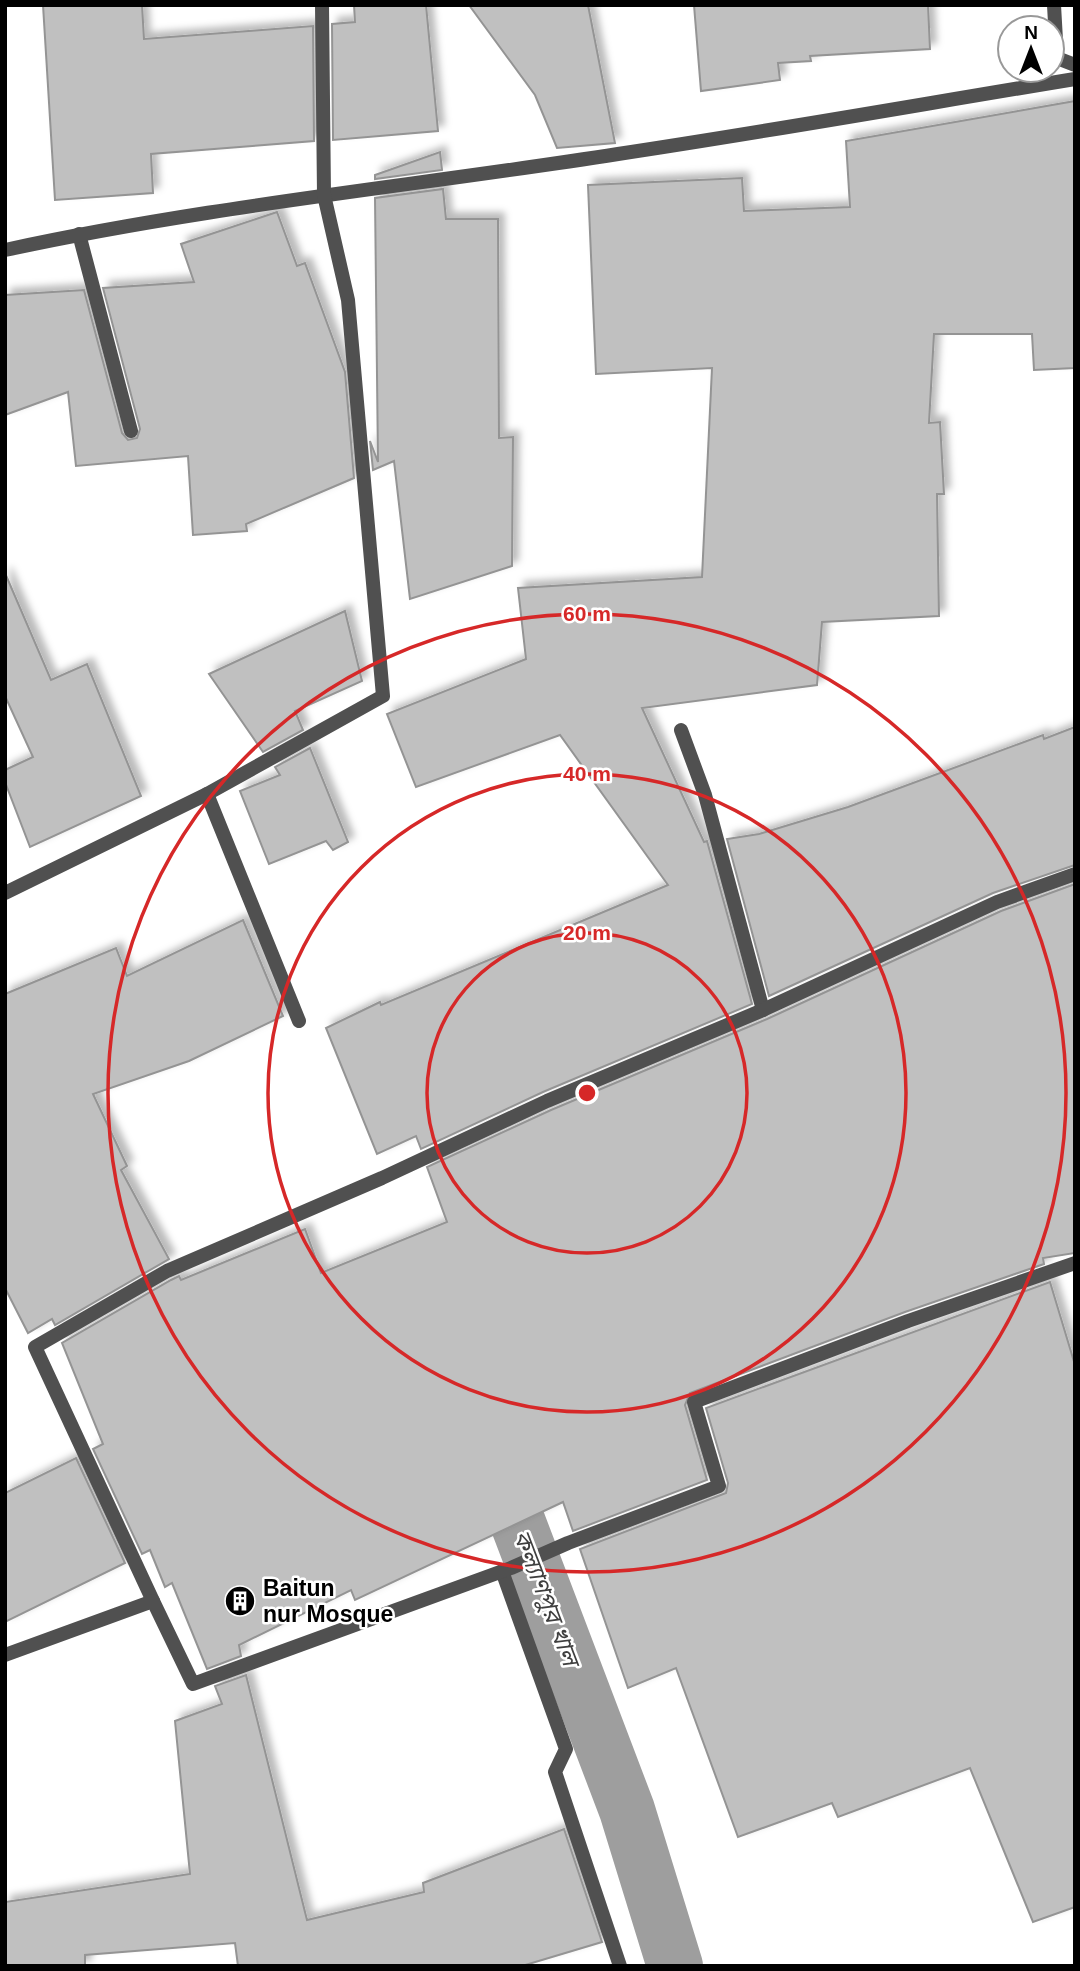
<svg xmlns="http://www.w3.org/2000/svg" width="1080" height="1971" font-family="Arial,'Noto Sans Bengali',sans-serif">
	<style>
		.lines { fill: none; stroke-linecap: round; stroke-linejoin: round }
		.canal { stroke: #9e9e9e; stroke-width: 56 }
		.building { fill: #c0c0c0; stroke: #949494; stroke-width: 2; filter: url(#shadow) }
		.street { stroke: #505050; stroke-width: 14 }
		.ring { fill: none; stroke: #d62828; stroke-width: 3.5 }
		.labels { text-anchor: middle; stroke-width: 5; stroke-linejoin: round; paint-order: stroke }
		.poi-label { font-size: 23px; font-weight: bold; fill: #000; stroke: #fff; text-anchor: start }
		.water-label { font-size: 24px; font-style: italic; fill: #3f3f3f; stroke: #fff }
		.centre { fill: #d62828; stroke: #fff; stroke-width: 3.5 }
		.ring-label { font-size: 21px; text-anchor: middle; font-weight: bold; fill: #d62828; stroke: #fff; stroke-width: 5; stroke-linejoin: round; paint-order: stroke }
	</style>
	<defs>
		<filter id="shadow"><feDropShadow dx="6" dy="-6" stdDeviation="3.5" flood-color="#0004"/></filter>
	</defs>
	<rect width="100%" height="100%" fill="#fff"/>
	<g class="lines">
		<!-- canal -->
		<polyline class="canal" points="491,1452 627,1810 675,1966"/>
	</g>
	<!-- building -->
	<g class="building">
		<polygon points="43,5 142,5 144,39 313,26 314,141 151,154 153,193 55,200"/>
		<polygon points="354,5 426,5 438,131 333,140 332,24 355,22"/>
		<polygon points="469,5 588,5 615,143 557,148 535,95"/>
		<polygon points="694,5 928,5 930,49 810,56 811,61 778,63 780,80 701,91"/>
		<polygon points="1075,101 1075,368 1034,370 1032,334 934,334 929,423 940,422 944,494 937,494 939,616 822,622 817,685 642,708 704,842 707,841 752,1004 543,1092 421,1149 416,1136 377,1154 326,1028 380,1002 381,1005 668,885 560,735 416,787 387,714 526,659 518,588 702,577 712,368 596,374 588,185 742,178 744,211 850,207 846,141"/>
		<polygon points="440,152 442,170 375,179 375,175"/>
		<polygon points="443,189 446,219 498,219 499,438 513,437 512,566 410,599 394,461 373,470 370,441 378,462 375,198"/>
		<polygon points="277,212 297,266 305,263 345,372 354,478 246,524 247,531 193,535 188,456 76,466 68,392 5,415 5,295 84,290 122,433 128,440 137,438 140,429 103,288 194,282 181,244"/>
		<polygon points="5,573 51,680 87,664 141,796 30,847 5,782 5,770 33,757 5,696"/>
		<polygon points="345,611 362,681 295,711 303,730 263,752 209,674"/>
		<polygon points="1075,727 1075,865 993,893 769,996 727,839 759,834 848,807 1043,735 1044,739"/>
		<polygon points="310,748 348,842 333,850 326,841 269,864 240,791 280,775 275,767"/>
		<polygon points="1075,884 1075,1253 1043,1258 1044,1264 905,1312 690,1393 685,1405 707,1480 573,1531 563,1502 355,1600 351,1590 239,1645 241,1656 207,1669 172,1583 165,1587 150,1550 142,1554 93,1449 103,1444 62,1343 171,1280 179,1276 181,1280 305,1229 321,1273 447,1222 427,1167 551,1110 767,1019 1001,911"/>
		<polygon points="243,920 283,1016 189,1061 93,1094 127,1166 121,1170 169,1259 55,1325 52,1319 28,1333 5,1288 5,994 116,948 127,976"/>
		<polygon points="1050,1282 1075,1365 1075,1907 1033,1922 970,1768 838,1817 832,1803 738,1837 676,1668 628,1688 580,1549 726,1493 728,1483 706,1408"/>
		<polygon points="76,1458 125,1563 5,1622 5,1493"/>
		<polygon points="246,1675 307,1920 424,1892 423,1883 564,1829 602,1942 522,1966 238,1966 235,1943 85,1955 85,1966 5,1966 5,1902 190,1874 175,1721 222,1704 215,1686"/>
	</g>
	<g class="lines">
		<!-- street -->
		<g class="street">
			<polyline points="1054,5 1057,58 1075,65"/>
			<polyline points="79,234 131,431"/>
			<path d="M 5,250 C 207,206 414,186 618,154 C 771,131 923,104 1075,79"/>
			<polyline points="681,730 705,795 763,1010"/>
			<polyline points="207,794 299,1021"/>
			<polyline points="5,893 207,794 383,696 348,300 324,195 322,5"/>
			<polyline points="502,1571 566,1749 555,1772 620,1966"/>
			<polyline points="153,1601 35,1347 167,1271 382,1178 547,1101 763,1010 997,902 1075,874"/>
			<polyline points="5,1655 153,1601 193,1684 511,1568 568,1543 719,1486 694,1402 908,1321 1075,1263"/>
		</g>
	</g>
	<!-- distance rings -->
	<g class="ring">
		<circle cx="587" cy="1093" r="160"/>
		<circle cx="587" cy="1093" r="319"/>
		<circle cx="587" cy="1093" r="479"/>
	</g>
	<!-- icons -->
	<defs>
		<g id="building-disc" transform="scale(1.575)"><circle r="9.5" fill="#000" stroke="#fff"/><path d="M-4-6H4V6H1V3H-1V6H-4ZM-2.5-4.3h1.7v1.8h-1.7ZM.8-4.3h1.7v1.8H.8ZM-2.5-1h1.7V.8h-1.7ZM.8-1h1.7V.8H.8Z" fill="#fff"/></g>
	</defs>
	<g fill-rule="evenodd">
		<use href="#building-disc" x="240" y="1601"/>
	</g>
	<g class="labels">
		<!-- poi labels -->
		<g class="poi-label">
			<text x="263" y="1596">Baitun<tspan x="263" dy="26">nur Mosque</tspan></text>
		</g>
		<!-- water labels -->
		<g class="water-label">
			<text transform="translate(546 1598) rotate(69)" y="8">কল্যাণপুর খাল</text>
		</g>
	</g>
	<circle cx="587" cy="1093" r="10" class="centre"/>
	<g class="ring-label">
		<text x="587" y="621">60 m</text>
		<text x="587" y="781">40 m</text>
		<text x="587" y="940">20 m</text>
	</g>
	<!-- border -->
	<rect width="1080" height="1971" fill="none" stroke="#000000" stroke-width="14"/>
	<!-- north arrow -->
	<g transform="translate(1031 49)"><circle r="33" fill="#ffffff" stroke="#999999" stroke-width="2"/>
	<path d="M0-5L12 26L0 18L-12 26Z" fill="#000000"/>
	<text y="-10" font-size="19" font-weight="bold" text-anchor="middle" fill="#000000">N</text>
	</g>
</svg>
